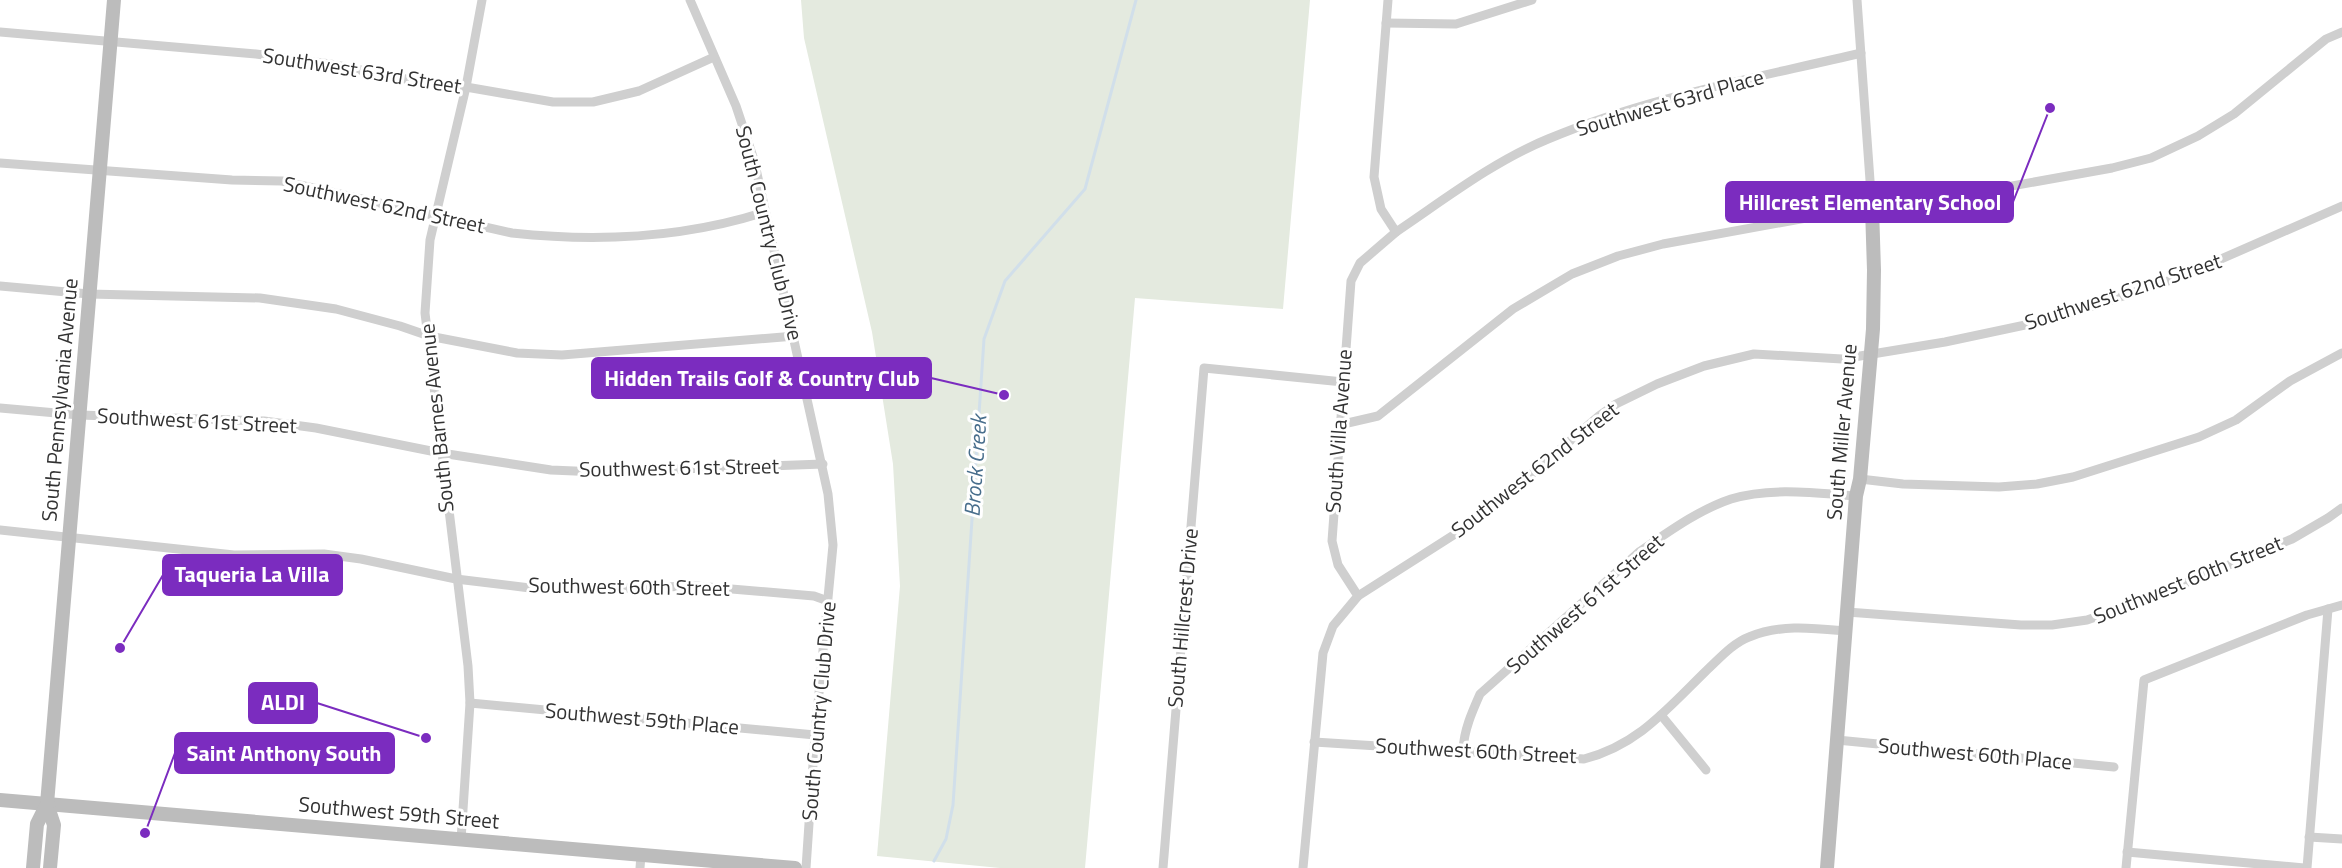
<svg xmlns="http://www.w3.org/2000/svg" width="2342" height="868" font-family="'Titillium Web',sans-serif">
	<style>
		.green { fill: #e4eadf }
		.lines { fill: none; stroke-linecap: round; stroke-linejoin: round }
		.stream { stroke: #d1dfea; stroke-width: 3 }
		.street { stroke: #cfcfcf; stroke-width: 9 }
		.secondary { stroke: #bcbcbc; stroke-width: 14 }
		.labels { text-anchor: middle; stroke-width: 6; stroke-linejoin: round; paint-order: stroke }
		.street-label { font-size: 21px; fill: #323232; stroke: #fff }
		.water-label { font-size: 22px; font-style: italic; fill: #486e8c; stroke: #fff }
		.leader { fill: none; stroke: #7b2cbf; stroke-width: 2 }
		.callout-dot { fill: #7b2cbf; stroke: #fff; stroke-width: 2 }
		.callout { fill: #7b2cbf; stroke: #7b2cbf; stroke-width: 2 }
		.callout-label { font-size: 22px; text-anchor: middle; font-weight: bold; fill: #fff }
	</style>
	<rect width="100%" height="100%" fill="#fff"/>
	<!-- green -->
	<polygon class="green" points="801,0 1310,0 1283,309 1135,298 1085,868 1000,868 877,856 900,586 893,464 872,332 804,38"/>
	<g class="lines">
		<!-- stream -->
		<polyline class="stream" points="934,861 946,839 953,805 984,339 1005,281 1085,189 1136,0"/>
		<!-- street -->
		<g class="street">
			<polyline points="690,0 736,106 754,160 828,494 833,545 815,735 806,868"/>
			<polyline points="1857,0 1872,208"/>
			<polyline points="1386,23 1456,24 1532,0"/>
			<polyline points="0,32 256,54 330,64 441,86 466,87 553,102 593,102 639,91 714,57"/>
			<path d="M 0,163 L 232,180 L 282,181 L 512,233 C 596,242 684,238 765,212"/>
			<path d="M 1396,232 C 1445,199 1494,161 1548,139 C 1648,97 1756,78 1861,53"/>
			<polyline points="0,286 89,294 260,298 336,309 400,326 429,336 517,353 562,355 795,336"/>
			<polyline points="0,408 79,415 264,421 316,428 441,453 551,470 598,472 823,464"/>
			<polyline points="1339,425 1378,416 1513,309 1572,274 1618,256 1663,244 1856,209 1889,208 1973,193 2112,168 2151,158 2198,136 2234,114 2326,39 2342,32"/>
			<polyline points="1860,479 1903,484 1999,487 2037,484 2073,477 2199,437 2236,420 2290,381 2342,353"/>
			<polyline points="0,530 234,555 324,554 361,559 456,579 530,588 559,590 696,586 814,596 828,601"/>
			<polyline points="1358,596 1463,529 1499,502 1599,416 1616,404 1657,384 1704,366 1754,354 1842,359 1945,342 2054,319 2180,277 2342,206"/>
			<polyline points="1847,612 2021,625 2052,625 2087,620 2139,602 2292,539 2328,518 2342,508"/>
			<polyline points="470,703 815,735"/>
			<polyline points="1661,715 1706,770"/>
			<polyline points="1837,740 2114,767"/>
			<path d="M 1314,742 L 1584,759 C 1638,745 1667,709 1706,671 C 1719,659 1733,643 1749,637 C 1780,624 1813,628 1845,631"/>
			<path d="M 1463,750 C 1464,730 1472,712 1480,694 L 1639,552 C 1667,533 1698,510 1731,499 C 1770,487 1816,493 1856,496"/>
			<polyline points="2309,837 2342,839"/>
			<polyline points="461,840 470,703 468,666 425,313 430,240 466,87 482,0"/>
			<polyline points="2127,852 2304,868"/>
			<polyline points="640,868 641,855"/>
			<polyline points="1163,868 1204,368 1343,382"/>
			<polyline points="1303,868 1323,653 1333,626 1358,596 1338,565 1332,541 1351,281 1360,263 1396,232 1381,209 1374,177 1388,0"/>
			<polyline points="2126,868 2144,680 2307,615 2342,605"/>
			<polyline points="2307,868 2328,609"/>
		</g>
		<!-- secondary -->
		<g class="secondary">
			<polyline points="0,800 795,868"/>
			<polyline points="47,804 54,825 50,868"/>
			<polyline points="33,868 37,824 47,804 114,0"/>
			<polyline points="1827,868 1856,496 1860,479 1873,329 1874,270 1872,208"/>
		</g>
	</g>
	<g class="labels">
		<!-- street labels -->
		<g class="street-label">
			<text transform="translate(362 71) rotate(9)" y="7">Southwest 63rd Street</text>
			<text transform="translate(1670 103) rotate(-16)" y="7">Southwest 63rd Place</text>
			<text transform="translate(384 205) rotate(12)" y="7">Southwest 62nd Street</text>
			<text transform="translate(769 233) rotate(76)" y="7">South Country Club Drive</text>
			<text transform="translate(2123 292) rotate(-18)" y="7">Southwest 62nd Street</text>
			<text transform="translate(60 400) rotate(-85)" y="7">South Pennsylvania Avenue</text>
			<text transform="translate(437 418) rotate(-96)" y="7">South Barnes Avenue</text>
			<text transform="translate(197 421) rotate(3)" y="7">Southwest 61st Street</text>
			<text transform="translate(1339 431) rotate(-86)" y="7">South Villa Avenue</text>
			<text transform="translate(1842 432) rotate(-85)" y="7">South Miller Avenue</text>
			<text transform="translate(679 468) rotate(-1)" y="7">Southwest 61st Street</text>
			<text transform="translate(1535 470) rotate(-38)" y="7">Southwest 62nd Street</text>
			<text transform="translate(2188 580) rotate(-22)" y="7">Southwest 60th Street</text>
			<text transform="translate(629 587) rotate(1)" y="7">Southwest 60th Street</text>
			<text transform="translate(1585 604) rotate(-41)" y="7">Southwest 61st Street</text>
			<text transform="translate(1183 618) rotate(-85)" y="7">South Hillcrest Drive</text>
			<text transform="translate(819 711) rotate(-85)" y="7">South Country Club Drive</text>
			<text transform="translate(642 719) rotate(5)" y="7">Southwest 59th Place</text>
			<text transform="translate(1476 751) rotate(3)" y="7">Southwest 60th Street</text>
			<text transform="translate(1975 754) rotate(5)" y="7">Southwest 60th Place</text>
			<text transform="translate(399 813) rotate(5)" y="7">Southwest 59th Street</text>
		</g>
		<!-- water labels -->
		<g class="water-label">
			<text transform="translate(975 466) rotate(-86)" y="8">Brock Creek</text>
		</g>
	</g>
	<!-- callouts -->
	<path class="leader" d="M2050 108L2013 202M1004 395L931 378M120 648L163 575M426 738L317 703M145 833L175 753"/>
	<g class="callout-dot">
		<circle cx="2050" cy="108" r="6"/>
		<circle cx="1004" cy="395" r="6"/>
		<circle cx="120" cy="648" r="6"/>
		<circle cx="426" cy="738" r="6"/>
		<circle cx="145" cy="833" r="6"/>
	</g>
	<g class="callout">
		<rect x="1726" y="182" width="287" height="40" rx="6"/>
		<rect x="592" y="358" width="339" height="40" rx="6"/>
		<rect x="163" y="555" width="179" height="40" rx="6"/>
		<rect x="249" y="683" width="68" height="40" rx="6"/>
		<rect x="175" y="733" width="219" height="40" rx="6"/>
	</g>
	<g class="callout-label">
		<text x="1870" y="210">Hillcrest Elementary School</text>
		<text x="762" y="386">Hidden Trails Golf &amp; Country Club</text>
		<text x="252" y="582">Taqueria La Villa</text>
		<text x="283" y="710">ALDI</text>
		<text x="284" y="761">Saint Anthony South</text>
	</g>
</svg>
